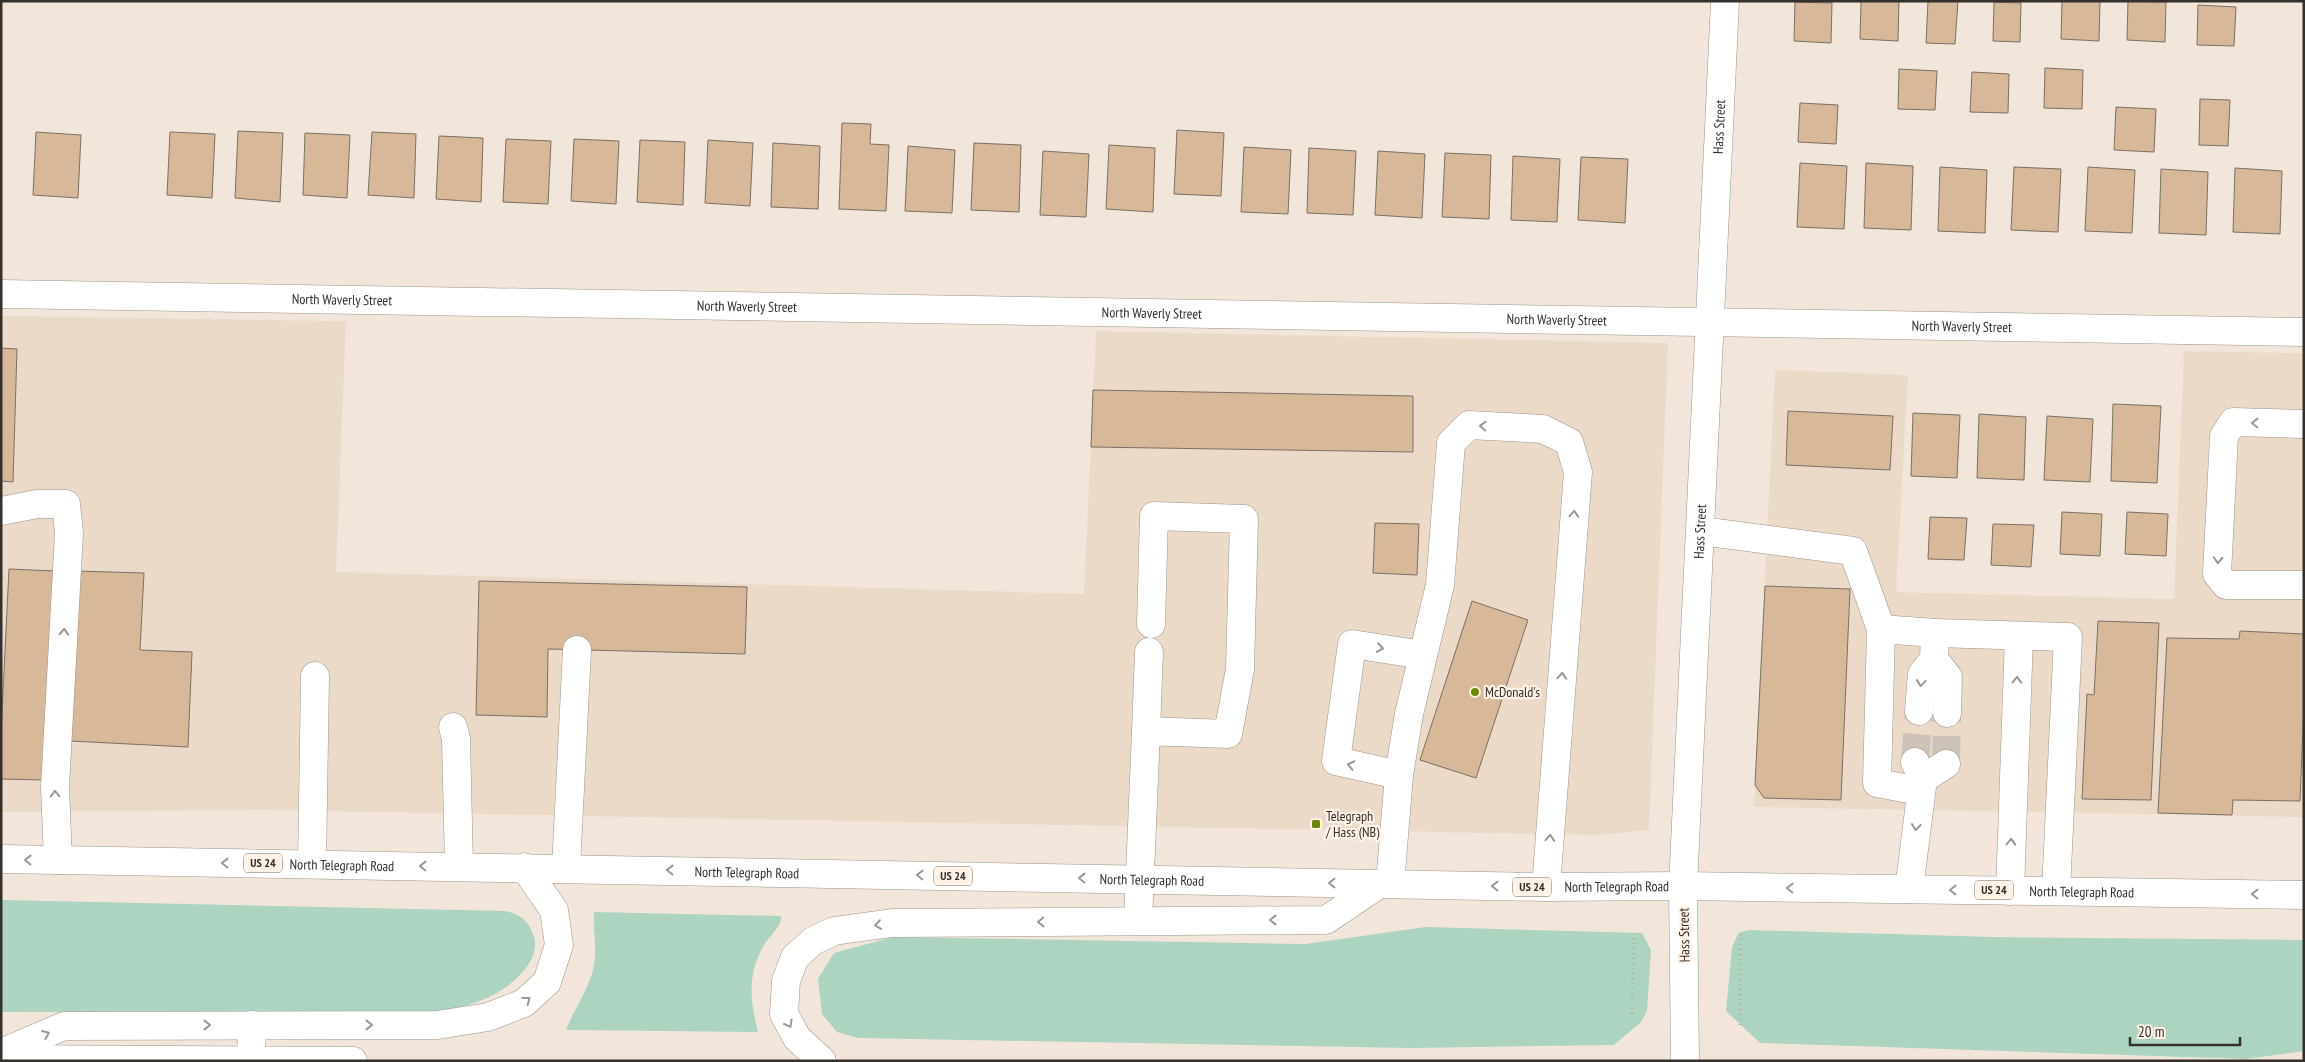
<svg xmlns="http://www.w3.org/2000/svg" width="2305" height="1062" font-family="'PT Sans Narrow',sans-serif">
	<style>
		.built { fill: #ecdac9 }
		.green { fill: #add4c1 }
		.building { fill: #d7b898; stroke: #7b7066 }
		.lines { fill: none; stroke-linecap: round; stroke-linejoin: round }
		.minor-tunnel { stroke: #ccc2b7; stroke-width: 28; stroke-dasharray: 28 14; stroke-linecap: butt }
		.minor-casing { stroke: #9e9388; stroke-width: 29 }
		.major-casing { stroke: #9e9388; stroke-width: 29 }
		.path { stroke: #b8aea4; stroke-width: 3; stroke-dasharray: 1 4; stroke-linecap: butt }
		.minor { stroke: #fff; stroke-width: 28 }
		.major { stroke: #fff; stroke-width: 28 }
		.oneway { stroke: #9a9895 }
		.poi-dot { fill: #6d8900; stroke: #fff3e7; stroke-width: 2 }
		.labels { text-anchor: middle; stroke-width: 4.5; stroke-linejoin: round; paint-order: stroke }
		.shield { fill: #fff3e7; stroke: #716a63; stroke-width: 1 }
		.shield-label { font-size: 12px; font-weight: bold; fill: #34302b }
		.street-label { font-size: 14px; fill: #34302b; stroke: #fff3e7 }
		.poi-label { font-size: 14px; fill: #34302b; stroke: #fff3e7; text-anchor: start }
	</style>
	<rect width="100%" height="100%" fill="#f2e6da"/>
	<!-- built -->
	<g class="built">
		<polygon points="1,316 346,321 336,572 1084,594 1096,331 1668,343 1649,830 1597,835 264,810 1,812"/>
		<polygon points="2184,351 2304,353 2304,817 1754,807 1775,370 1908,375 1896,592 2174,599"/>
	</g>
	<!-- green -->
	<g class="green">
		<path d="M 1,900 L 505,911 C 520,914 528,920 533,934 C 543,958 515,983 495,994 C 479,1003 458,1008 440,1011 L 1,1012 Z"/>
		<path d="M 594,912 L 781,916 C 782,927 769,936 764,945 C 747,974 750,1001 758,1032 L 566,1030 C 574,1009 589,989 594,966 C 597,947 593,930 594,912 Z"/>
		<polygon points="1426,927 1642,933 1651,950 1647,1011 1641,1022 1614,1045 1411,1048 858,1038 837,1032 822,1014 818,979 834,953 893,937 1305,944"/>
		<polygon points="1749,930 1993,937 2304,940 2304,1051 2246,1059 1760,1043 1726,1011 1732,948 1738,933"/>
	</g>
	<!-- building -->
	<g class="building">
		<polygon points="1861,1 1899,1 1898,41 1860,39"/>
		<polygon points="1928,1 1958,1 1955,44 1926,43"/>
		<polygon points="2062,1 2100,1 2099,41 2061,39"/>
		<polygon points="2128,1 2166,2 2165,42 2127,40"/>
		<polygon points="1795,2 1832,3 1831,43 1794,41"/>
		<polygon points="1994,2 2021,3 2020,42 1993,41"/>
		<polygon points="2198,5 2236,7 2234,46 2197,45"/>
		<polygon points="2045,68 2083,70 2082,109 2044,108"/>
		<polygon points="1899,69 1937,71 1935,110 1898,109"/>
		<polygon points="1972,72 2009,74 2008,113 1970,112"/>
		<polygon points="2200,99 2230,100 2228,146 2199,145"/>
		<polygon points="1800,103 1838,105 1836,144 1798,142"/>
		<polygon points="2116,107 2156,109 2154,152 2114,150"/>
		<polygon points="842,123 871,124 870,144 889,145 886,211 839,209"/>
		<polygon points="1177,130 1224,133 1221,196 1174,194"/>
		<polygon points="238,131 283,133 280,202 235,198"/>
		<polygon points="36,132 81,135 78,198 33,195"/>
		<polygon points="170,132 215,134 212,198 167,195"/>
		<polygon points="372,132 416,134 414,198 368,195"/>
		<polygon points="305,133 350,135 347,198 303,195"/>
		<polygon points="439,136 483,138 481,202 436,199"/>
		<polygon points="506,139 551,141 548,204 503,202"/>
		<polygon points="574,139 619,141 616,204 571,201"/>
		<polygon points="640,140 685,142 683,205 637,202"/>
		<polygon points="708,140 753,143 750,206 705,203"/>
		<polygon points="773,143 820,146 818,209 771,207"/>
		<polygon points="974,143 1021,145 1019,212 971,210"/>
		<polygon points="1109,145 1155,148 1153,212 1106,209"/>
		<polygon points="908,146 955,150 952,213 905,211"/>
		<polygon points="1244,147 1291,150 1288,214 1241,212"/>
		<polygon points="1309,148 1356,151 1353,215 1307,213"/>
		<polygon points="1043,151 1089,154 1086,217 1040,215"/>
		<polygon points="1378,151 1425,154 1422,218 1375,215"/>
		<polygon points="1445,153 1491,155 1489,219 1442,217"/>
		<polygon points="1513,156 1560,159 1557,222 1511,220"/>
		<polygon points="1581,157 1628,159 1625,223 1578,220"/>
		<polygon points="1800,163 1847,166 1844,229 1797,227"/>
		<polygon points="1866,163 1913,166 1911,230 1864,228"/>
		<polygon points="1940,167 1987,170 1985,233 1938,231"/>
		<polygon points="2014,167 2061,169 2058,232 2011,230"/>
		<polygon points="2088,167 2135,170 2132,233 2085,231"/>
		<polygon points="2235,168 2282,171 2280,234 2233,232"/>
		<polygon points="2161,169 2208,172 2206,235 2159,233"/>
		<polygon points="1,348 17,349 13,482 1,481"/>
		<polygon points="1093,390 1413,396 1413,452 1091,447"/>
		<polygon points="2113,404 2161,406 2157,483 2111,481"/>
		<polygon points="1788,411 1893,416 1890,470 1786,465"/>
		<polygon points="1913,413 1960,415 1957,478 1911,476"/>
		<polygon points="1979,414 2026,417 2024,480 1977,478"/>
		<polygon points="2047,416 2093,419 2090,482 2044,480"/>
		<polygon points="2062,512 2102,514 2100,556 2060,554"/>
		<polygon points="2127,512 2168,514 2166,556 2125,554"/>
		<polygon points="1930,517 1967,518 1964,560 1928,559"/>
		<polygon points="1375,523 1419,524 1417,575 1373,573"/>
		<polygon points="1993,524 2034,525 2031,567 1991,565"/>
		<polygon points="9,569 55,571 44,780 1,779 1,733"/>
		<polygon points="77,571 144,573 140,650 192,652 188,747 70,741"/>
		<polygon points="479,581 747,587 745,654 548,649 547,717 476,715"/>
		<polygon points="1765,586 1850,589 1841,800 1764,798 1755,785"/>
		<polygon points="1472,601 1528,620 1476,778 1420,760"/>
		<polygon points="2098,621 2159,623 2151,800 2082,799 2087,694 2094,695"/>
		<polygon points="2240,631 2304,634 2304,702 2300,801 2233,800 2232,815 2158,813 2167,638 2239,639"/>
	</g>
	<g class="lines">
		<!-- minor-tunnel -->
		<g class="minor-tunnel">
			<polyline points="1915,762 1919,711"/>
			<polyline points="1946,764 1947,713"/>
		</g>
		<!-- minor casing -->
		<g class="minor-casing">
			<g id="minor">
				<path id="s1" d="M 1,294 L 2304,332"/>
				<polyline points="2304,424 2233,422 2224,436 2217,574 2226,585 2304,585"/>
				<polyline points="1,511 37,504 66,504 69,533 55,787 58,860"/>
				<polyline points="1701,531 1853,551 1881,629"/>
				<polyline points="1934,659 1948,677 1947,713"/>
				<polyline points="1919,711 1922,674 1934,659 1935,633"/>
				<polyline points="453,727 456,739 459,866"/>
				<polyline points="1146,731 1149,652"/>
				<polyline points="1399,775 1336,761 1352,644 1423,655"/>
				<polyline points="1923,779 1946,764"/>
				<polyline points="1920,791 1877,783 1881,629 1935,633 2068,637 2056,891"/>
				<polyline points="312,864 315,676"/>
				<polyline points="566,868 577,650"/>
				<polyline points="1390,884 1399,775 1409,714 1440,585 1451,443 1469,425 1543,429 1569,442 1578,472 1546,887"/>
				<polyline points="1909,889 1923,779 1915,762"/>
				<polyline points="2010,891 2019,637"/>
				<polyline points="1138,921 1146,731 1228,734 1240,669 1244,519 1154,516 1151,624"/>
				<polyline points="251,1061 252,1025"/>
				<path id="s2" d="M 1685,1061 L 1683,886 L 1725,1"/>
			</g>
		</g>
		<!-- major casing -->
		<g class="major-casing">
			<g id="major">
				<path id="s3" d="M 1,859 L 1546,887 L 1683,886 L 2304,895"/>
				<polyline points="1,1053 64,1026 437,1025 488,1017 524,1003 547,982 559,945 554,910 524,867"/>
				<polyline points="1,1059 353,1061"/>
				<polyline points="822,1061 797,1038 784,1014 786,981 795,957 813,941 834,931 892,923 1326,920 1381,883"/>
			</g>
		</g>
		<!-- path -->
		<g class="path">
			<polyline points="1632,1014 1634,934"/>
			<polyline points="1740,1025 1741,934"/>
		</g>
		<!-- minor -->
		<use href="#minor" class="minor"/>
		<!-- major -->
		<use href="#major" class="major"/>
	</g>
	<!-- one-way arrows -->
	<defs><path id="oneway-chevron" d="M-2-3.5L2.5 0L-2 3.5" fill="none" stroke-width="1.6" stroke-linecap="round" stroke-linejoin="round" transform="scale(1.25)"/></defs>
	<g class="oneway">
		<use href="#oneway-chevron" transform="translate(2255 423) rotate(-179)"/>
		<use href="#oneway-chevron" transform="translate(1483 426) rotate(-177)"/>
		<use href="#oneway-chevron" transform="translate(1574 514) rotate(-86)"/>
		<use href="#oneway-chevron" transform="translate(2218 560) rotate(93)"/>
		<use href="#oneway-chevron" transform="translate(64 632) rotate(-87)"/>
		<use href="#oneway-chevron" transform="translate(1380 648) rotate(8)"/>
		<use href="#oneway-chevron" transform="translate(1562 676) rotate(-86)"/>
		<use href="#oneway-chevron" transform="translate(2017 680) rotate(-88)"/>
		<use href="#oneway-chevron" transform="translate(1921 683) rotate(95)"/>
		<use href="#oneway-chevron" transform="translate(1351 765) rotate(-168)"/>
		<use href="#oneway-chevron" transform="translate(55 794) rotate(-92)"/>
		<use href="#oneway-chevron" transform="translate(1916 827) rotate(96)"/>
		<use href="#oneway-chevron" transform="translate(1550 838) rotate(-86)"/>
		<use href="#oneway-chevron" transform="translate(2011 842) rotate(-88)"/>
		<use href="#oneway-chevron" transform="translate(28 860) rotate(-179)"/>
		<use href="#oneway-chevron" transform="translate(225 863) rotate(-179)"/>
		<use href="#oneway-chevron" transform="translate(423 866) rotate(-179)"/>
		<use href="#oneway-chevron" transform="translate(670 870) rotate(-179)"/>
		<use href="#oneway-chevron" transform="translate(920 875) rotate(-179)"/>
		<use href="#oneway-chevron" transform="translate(1082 878) rotate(-179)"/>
		<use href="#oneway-chevron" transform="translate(1332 883) rotate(-180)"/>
		<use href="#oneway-chevron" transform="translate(1495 886) rotate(-179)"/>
		<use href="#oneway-chevron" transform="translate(1790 888) rotate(-179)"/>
		<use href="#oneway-chevron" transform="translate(1953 890) rotate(-179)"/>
		<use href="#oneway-chevron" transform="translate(2255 894) rotate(-179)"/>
		<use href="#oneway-chevron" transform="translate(1273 920) rotate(180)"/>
		<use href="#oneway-chevron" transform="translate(1041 922) rotate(179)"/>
		<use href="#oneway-chevron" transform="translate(878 925) rotate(172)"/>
		<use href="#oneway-chevron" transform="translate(527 1000) rotate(-38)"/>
		<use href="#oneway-chevron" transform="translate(789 1024) rotate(60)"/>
		<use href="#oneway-chevron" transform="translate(207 1025)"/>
		<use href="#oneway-chevron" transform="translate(369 1025)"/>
		<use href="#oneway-chevron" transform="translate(46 1034) rotate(-23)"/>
	</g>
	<!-- markers -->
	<g class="poi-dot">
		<circle cx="1475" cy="692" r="5"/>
		<rect x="1311" y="819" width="10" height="10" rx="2.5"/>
	</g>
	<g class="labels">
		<!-- shield labels -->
		<g class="shield">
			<rect x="244" y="853.5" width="38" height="19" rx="4"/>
			<rect x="934" y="866.5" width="38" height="19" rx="4"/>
			<rect x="1513" y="877.5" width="38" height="19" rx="4"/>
			<rect x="1975" y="880.5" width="38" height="19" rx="4"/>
		</g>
		<g class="shield-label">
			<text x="263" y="867">US 24</text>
			<text x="953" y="880">US 24</text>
			<text x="1532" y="891">US 24</text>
			<text x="1994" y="894">US 24</text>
		</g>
		<!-- street labels -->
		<g class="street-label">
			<text dy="5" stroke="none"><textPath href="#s2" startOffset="935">Hass Street</textPath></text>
			<text dy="5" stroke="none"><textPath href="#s1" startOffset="341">North Waverly Street</textPath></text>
			<text dy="5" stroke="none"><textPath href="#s1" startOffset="746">North Waverly Street</textPath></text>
			<text dy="5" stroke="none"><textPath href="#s1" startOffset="1151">North Waverly Street</textPath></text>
			<text dy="5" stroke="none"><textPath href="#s1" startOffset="1556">North Waverly Street</textPath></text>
			<text dy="5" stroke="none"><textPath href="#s1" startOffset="1961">North Waverly Street</textPath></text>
			<text dy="5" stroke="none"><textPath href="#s2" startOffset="530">Hass Street</textPath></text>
			<text dy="5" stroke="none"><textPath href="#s3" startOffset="341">North Telegraph Road</textPath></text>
			<text dy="5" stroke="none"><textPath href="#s3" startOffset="746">North Telegraph Road</textPath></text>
			<text dy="5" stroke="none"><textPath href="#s3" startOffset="1151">North Telegraph Road</textPath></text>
			<text dy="5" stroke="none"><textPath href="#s3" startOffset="1616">North Telegraph Road</textPath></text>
			<text dy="5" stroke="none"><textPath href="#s3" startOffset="2081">North Telegraph Road</textPath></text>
			<text transform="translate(1684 935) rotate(-91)" y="5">Hass Street</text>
		</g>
		<!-- poi labels -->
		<g class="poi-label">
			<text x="1485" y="697">McDonald's</text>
			<text x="1326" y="821">Telegraph<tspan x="1326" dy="16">/ Hass (NB)</tspan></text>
		</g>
	</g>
	<!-- border -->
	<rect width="2305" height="1062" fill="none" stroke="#34302b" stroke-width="5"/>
	<!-- scale -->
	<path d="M2130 1037v8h110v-8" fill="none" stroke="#34302b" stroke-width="2.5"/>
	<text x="2138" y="1037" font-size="15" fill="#34302b" stroke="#fff3e7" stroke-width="4" paint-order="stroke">20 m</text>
</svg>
